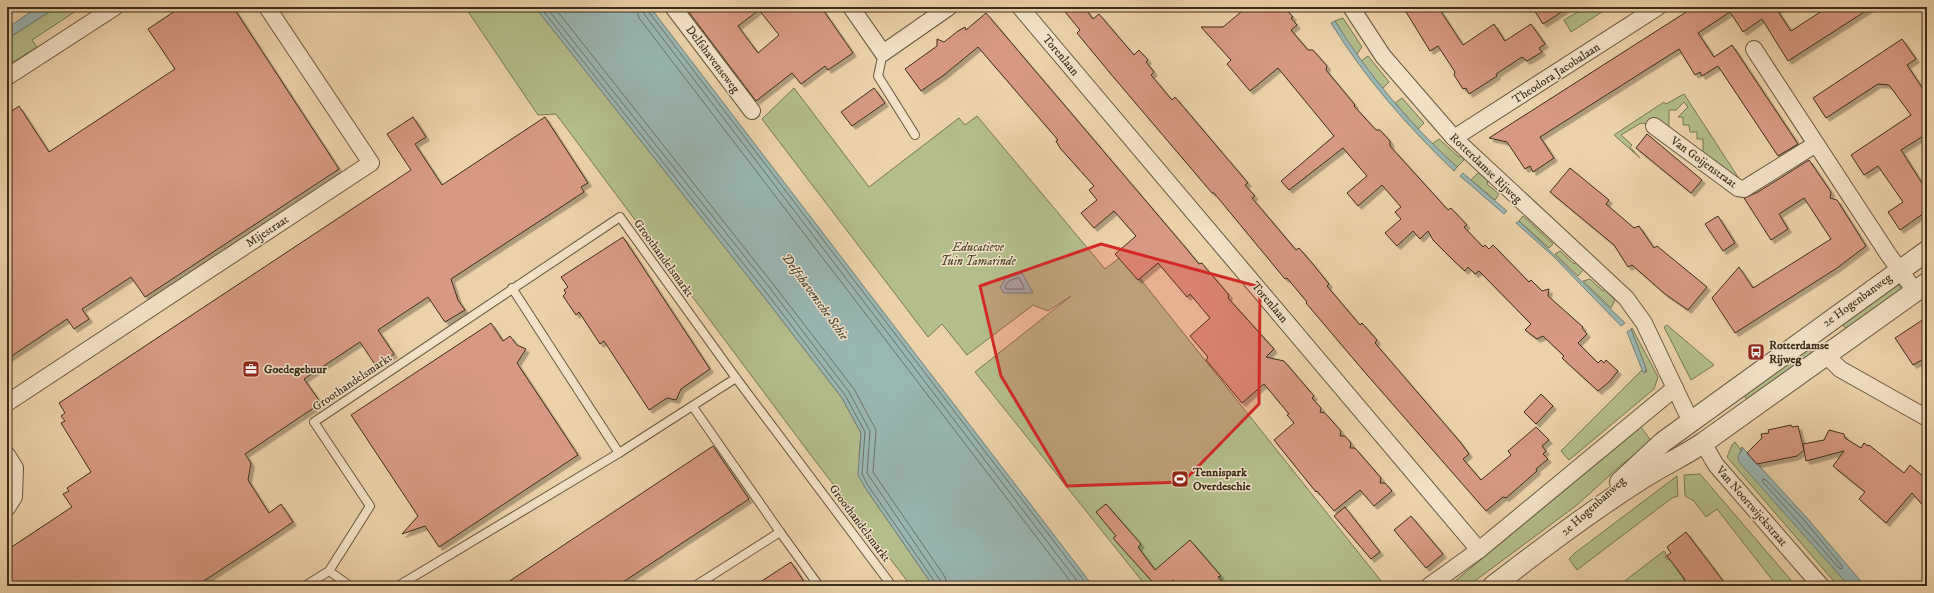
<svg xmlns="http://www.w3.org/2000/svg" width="1934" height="593" font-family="'IM FELL DW Pica',serif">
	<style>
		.green { fill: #b4bd8c; stroke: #787654 }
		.water { fill: #9ab6b2; stroke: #748076 }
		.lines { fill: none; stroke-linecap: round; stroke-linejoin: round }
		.shore { stroke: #6b7266; stroke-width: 1 }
		.building { fill: #d79983; stroke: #3c2e1b; fill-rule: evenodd; filter: url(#shadow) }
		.service-casing { stroke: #68573f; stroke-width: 10 }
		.minor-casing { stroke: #68573f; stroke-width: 18 }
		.tertiary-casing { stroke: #68573f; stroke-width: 22 }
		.service { stroke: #f3e2c8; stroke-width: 8 }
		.minor { stroke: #f3e2c8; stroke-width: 16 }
		.tertiary { stroke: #f3e2c8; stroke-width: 20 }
		.marked { fill: #d62828; fill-opacity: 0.2; stroke: #d62828; stroke-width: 3; stroke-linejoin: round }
		.labels { text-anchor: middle; stroke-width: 3; stroke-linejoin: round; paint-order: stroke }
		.street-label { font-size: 12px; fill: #3c2e1b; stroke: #f3e2c8 }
		.park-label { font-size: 12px; font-style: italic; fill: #544b32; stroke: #f3e2c8 }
		.poi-label { font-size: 12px; font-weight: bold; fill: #3c2e1b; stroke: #f3e2c8; text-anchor: start }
		.water-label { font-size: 13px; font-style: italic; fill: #4f4939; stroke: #f3e2c8 }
	</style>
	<defs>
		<filter id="shadow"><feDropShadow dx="3.5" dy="3.5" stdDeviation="0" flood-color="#0004"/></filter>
	</defs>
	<rect width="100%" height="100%" fill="#ecd2ab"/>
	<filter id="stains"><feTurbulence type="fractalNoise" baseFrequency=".005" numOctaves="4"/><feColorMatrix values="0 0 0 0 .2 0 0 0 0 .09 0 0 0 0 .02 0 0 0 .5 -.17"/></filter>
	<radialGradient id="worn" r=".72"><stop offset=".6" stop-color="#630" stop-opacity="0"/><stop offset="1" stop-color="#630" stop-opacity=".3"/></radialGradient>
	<!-- green -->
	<g class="green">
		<polygon points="57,7 82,7 32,40 37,47 7,66 7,39"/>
		<polygon points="465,7 535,7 761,293 842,398 861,433 859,455 864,486 933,586 911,586 810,454 556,114 538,115"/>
		<polygon points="1586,7 1603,7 1605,10 1571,32 1564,20"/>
		<polygon points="1343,18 1362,47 1357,54 1355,54 1335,21"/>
		<polygon points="1368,56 1389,82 1382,89 1361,61"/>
		<polygon points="794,88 869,187 959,118 965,125 977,116 1105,269 1122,256 1385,586 1146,586 975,372 1071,296 1048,311 1033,305 967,355 942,324 928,337 762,119"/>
		<polygon points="1684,94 1740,180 1703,157 1703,139 1697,139 1697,132 1690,132 1689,125 1683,125 1683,117 1678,117 1688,107 1684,102 1676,110 1669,110 1669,129 1656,119 1651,125 1641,123 1621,135 1632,145 1630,147 1640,158 1614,135 1664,102 1666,104"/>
		<polygon points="1402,98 1424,123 1418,129 1395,103"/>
		<polygon points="1439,139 1459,157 1461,155 1464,157 1464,160 1457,167 1432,144"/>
		<polygon points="1478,173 1482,174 1488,180 1487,184 1499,194 1495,200 1471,180"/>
		<polygon points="1523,216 1553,244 1549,248 1519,221"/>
		<polygon points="1560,251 1574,264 1576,262 1584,269 1578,276 1555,254"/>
		<polygon points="1590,279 1603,291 1605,289 1615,300 1611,308 1583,281"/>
		<polygon points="1895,283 1900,286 1902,290 1848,332 1840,320"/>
		<polygon points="1667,325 1714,365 1691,380 1664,327"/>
		<polygon points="1632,328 1658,377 1654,389 1569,460 1561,451 1642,370 1643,372 1647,372 1631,329"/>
		<polygon points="1809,347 1812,355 1749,402 1741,392"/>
		<polygon points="1641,427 1652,442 1621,465 1577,505 1468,586 1449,586"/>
		<polygon points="1735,442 1740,449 1742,447 1743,448 1740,451 1849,586 1838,586 1727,457 1732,445"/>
		<polygon points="1700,474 1796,586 1777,586 1717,509 1706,517 1694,501 1685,496 1684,475"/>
		<polygon points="1677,476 1678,496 1672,498 1577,570 1569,559 1575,553"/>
		<polygon points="1664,551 1667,556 1665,557 1672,562 1688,586 1618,586"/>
	</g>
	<!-- water -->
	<g class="water">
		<polygon points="38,7 57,7 7,39 7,28"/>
		<polygon points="535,7 650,7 1093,586 933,586 864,486 858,475 861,433 842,398 761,293"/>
		<path d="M 1335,21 C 1369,76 1410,124 1457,167 L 1454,171 C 1407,126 1365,78 1331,23 Z"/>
		<polygon points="1463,173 1501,206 1507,211 1504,214 1460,176"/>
		<polygon points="1519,221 1625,323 1621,326 1553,256 1516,223"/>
		<polygon points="1022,273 1033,293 1004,293 1000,287 1006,278"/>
		<polygon points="1631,329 1646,368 1645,373 1643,372 1627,332"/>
		<polygon points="1743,448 1807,518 1865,586 1849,586 1739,462 1738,456"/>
	</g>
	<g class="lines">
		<!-- shore -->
		<g class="shore">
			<polyline points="540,7 765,291 845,395 865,432 862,474 867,484 935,582 936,586"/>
			<polyline points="546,7 769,287 849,392 870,431 867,473 940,580 941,586"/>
			<polyline points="554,7 773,284 854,389 876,430 873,472 945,577 947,586"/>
			<polyline points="636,7 639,18 1074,586"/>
			<polyline points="642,7 644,14 1081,586"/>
			<polyline points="647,7 648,11 1088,586"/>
			<polygon points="1019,278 1024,287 1024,289 1006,289 1005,286 1009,281"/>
			<polygon points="1763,479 1766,480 1804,520 1842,566 1842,569 1839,568 1763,482"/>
		</g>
	</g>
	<!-- building -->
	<g class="building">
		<polygon points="181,7 233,7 339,169 145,297 131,277 82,309 89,319 74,329 67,319 7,359 7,114 19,106 49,152 175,69 148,29"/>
		<path d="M 685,7 L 821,7 L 853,53 L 828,70 L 825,66 L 801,84 L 792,73 L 756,101 ZM 759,10 L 779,35 L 758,53 L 738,26 Z"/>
		<polygon points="1061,7 1084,7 1093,19 1099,14 1134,55 1139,50 1148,60 1146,62 1154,72 1151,75 1172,100 1175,97 1248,183 1245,185 1255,196 1252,198 1296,250 1299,248 1312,263 1329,284 1327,286 1360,325 1362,323 1377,340 1375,343 1461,443 1469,454 1463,459 1481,480 1511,455 1508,451 1536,427 1549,440 1542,446 1546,451 1543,454 1548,459 1536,469 1537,471 1506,498 1503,497 1486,511 1362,369 1306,303 1307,302 1287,278 1285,279 1214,193 1212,193 1110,73 1077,33 1080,30"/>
		<polygon points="1247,7 1284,7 1293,17 1291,18 1297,25 1291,30 1308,50 1313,50 1327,66 1326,70 1355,105 1354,106 1376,130 1380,130 1390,141 1390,146 1448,210 1451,208 1467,225 1464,227 1483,247 1485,245 1489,249 1493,245 1529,282 1531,280 1542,291 1549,289 1548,296 1583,327 1582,328 1587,334 1578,343 1598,363 1601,360 1604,363 1606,360 1618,371 1609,382 1598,391 1562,358 1564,356 1543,336 1537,339 1525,330 1531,324 1479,271 1475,274 1468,267 1465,271 1455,262 1433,240 1428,231 1420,239 1413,231 1397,246 1385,233 1401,219 1395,212 1401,207 1382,185 1358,206 1347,193 1367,176 1343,148 1289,190 1281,181 1334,136 1278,68 1250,91 1227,64 1231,60 1201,27 1223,27"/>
		<polygon points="1403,7 1438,7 1463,45 1494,24 1505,41 1531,24 1545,44 1539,48 1542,52 1527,61 1522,57 1496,74 1497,76 1469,94 1466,88 1463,89 1454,75 1455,72 1438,46 1430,51"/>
		<polygon points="1532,7 1569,7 1543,24"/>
		<polygon points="1694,7 1781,7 1777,10 1791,31 1828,7 1872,7 1788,61 1762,19 1743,32 1730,12 1698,33 1714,57 1732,45 1798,144 1778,156 1718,66 1702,76 1700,72 1695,75 1679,49 1540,137 1554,158 1533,172 1530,166 1525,169 1507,142 1489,138"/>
		<polygon points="986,13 1185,247 1199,264 1202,263 1205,267 1229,295 1228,298 1274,349 1266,357 1284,361 1314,396 1312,398 1321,408 1320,412 1325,413 1341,431 1340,436 1345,436 1351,443 1350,448 1355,448 1381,478 1380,483 1385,483 1392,491 1374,506 1360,490 1334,511 1317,491 1316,492 1274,440 1294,423 1287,415 1289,414 1264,384 1242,403 1211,366 1206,360 1208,357 1190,336 1210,318 1190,294 1187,297 1158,263 1138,280 1115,254 1136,236 1114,211 1094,228 1086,219 1081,213 1097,200 1089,190 1094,186 1060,148 1056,141 1058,140 978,47 944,75 921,91 905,69 937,46 937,39 944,42 958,31 965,27 966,30"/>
		<polygon points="1902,39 1916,59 1907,65 1927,95 1927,138 1925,135 1901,150 1927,191 1927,211 1900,230 1888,212 1903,202 1878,166 1864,175 1851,155 1911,115 1889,85 1878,84 1826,118 1813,98"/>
		<polygon points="874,88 885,103 852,126 841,112"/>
		<polygon points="413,117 426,137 415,144 442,185 545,117 588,183 581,187 584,192 451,279 458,300 465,310 445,322 428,297 378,330 394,354 376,366 360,342 304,379 321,403 245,454 251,463 248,480 269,513 281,504 293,522 280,531 196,586 7,586 7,550 72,507 63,494 69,491 67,488 91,472 61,423 65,421 61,416 65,413 59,403 411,170 387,134"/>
		<polygon points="1647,134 1702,180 1691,193 1636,148"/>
		<polygon points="1809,160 1831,192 1830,198 1837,200 1866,246 1837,268 1735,333 1712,298 1739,267 1753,288 1831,239 1804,198 1779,214 1788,229 1771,240 1744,198 1758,192"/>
		<polygon points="1570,168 1609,200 1606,204 1634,228 1639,226 1654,248 1657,246 1707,287 1688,310 1665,294 1632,265 1628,267 1614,245 1550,192"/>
		<polygon points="1718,216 1735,243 1723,251 1705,224"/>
		<polygon points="623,237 710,369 681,389 676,400 667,398 649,410 604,341 600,344 579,312 576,315 563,296 566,293 564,290 568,287 561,277"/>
		<polygon points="1927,317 1927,357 1913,365 1895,338"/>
		<polygon points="491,323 503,341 510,336 517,345 526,349 517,363 578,455 439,547 425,526 402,534 418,516 351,415"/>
		<polygon points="1541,394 1553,406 1536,424 1524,412"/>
		<polygon points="1791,425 1792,427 1798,426 1804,450 1797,456 1757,464 1747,453 1762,438 1761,434 1769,433 1768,430"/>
		<polygon points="1829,430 1844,434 1845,438 1861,448 1864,443 1868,446 1869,445 1904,473 1910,465 1927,480 1927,510 1912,493 1886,523 1859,499 1865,492 1833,466 1844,451 1806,461 1803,444 1824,440"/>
		<polygon points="713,446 749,499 617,586 502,586"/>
		<polygon points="1106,504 1141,544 1138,547 1155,570 1190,540 1221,576 1218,577 1226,586 1179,586 1173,580 1166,586 1156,586 1113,538 1116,536 1096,512"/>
		<polygon points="1345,507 1380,552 1371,559 1334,516"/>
		<polygon points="1411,516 1443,554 1426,568 1394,530"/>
		<polygon points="1686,532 1727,586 1687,586 1684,578 1667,556 1671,553 1667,547"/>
		<polygon points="791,562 807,586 754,586"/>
	</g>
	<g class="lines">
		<!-- service casing -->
		<g class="service-casing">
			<g id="service">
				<polyline points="883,53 878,76 915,135"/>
				<polyline points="512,288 619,453"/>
				<polyline points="693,407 780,532 695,586"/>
				<polyline points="780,532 819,586"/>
				<polyline points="329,571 350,586"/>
				<polyline points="305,586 329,571 370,506 314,422 620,217 736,378 892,586"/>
				<polyline points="398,586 619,453 736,378"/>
			</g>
		</g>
		<!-- minor casing -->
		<g class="minor-casing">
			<g id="minor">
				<polyline points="673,7 752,111"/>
				<polyline points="851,7 883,53 949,7"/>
				<polyline points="1020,7 1479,550 1429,586"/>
				<polyline points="1351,7 1383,56 1454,138 1626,298 1644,323 1691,422"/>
				<polyline points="1754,49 1888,254 1915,291"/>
				<polyline points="7,77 115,7"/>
				<polyline points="1654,126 1738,188 1744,189 1816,144"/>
				<polyline points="1454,138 1658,7"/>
				<polyline points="1826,355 1840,369 1927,418"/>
				<polyline points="7,403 371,163 267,7"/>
				<polyline points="1703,443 1716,465 1821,586"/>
				<polyline points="7,455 15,468 14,497 7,508"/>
				<polyline points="1479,550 1675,388"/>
			</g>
		</g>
		<!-- tertiary casing -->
		<g class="tertiary-casing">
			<g id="tertiary">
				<polyline points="1620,482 1663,442 1927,251"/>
				<path d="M 1493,586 C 1540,550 1587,514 1637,482 C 1658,468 1682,457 1703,443 L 1927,283"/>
			</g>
		</g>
		<!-- service -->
		<use href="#service" class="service"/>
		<!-- minor -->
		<use href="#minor" class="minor"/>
		<!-- tertiary -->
		<use href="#tertiary" class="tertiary"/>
	</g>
	<!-- marked area -->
	<path class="marked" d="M 1101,244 L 1260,287 L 1259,404 L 1183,482 L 1067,486 L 1001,376 L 980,286 Z"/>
	<!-- icons -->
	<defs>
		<g id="bus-square" transform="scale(0.9)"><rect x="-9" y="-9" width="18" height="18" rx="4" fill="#8f2418" stroke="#f3e2c8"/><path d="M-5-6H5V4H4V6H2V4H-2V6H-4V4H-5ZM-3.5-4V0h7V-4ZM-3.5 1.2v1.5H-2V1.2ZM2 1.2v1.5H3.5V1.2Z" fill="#fff"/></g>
		<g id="office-square" transform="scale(0.9)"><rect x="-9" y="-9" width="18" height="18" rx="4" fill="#8f2418" stroke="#f3e2c8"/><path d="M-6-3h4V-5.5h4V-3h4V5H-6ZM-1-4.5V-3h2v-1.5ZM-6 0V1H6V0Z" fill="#fff"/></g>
		<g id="stadium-square" transform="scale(0.9)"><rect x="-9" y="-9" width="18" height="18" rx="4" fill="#8f2418" stroke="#f3e2c8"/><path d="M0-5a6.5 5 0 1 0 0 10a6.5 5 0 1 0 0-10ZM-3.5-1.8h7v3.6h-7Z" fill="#fff"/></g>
	</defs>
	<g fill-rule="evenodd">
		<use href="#bus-square" x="1756" y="352"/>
		<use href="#office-square" x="251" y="369"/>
		<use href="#stadium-square" x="1180" y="479"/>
	</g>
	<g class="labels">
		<!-- street labels -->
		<g class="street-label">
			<text transform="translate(1061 55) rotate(50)" y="4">Torenlaan</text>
			<text transform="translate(713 59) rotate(53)" y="4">Delfshavenseweg</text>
			<text transform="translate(1556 73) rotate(-33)" y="4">Theodora Jacobalaan</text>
			<text transform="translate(1704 162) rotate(36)" y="4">Van Goijenstraat</text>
			<text transform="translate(1486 168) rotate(44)" y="4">Rotterdamse Rijweg</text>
			<text transform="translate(267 231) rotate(-33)" y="4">Mijestraat</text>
			<text transform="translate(664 258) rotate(54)" y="4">Groothandelsmarkt</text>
			<text transform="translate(1857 300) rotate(-36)" y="4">2e Hogenbanweg</text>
			<text transform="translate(1270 302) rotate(50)" y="4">Torenlaan</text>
			<text transform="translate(352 382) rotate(-34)" y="4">Groothandelsmarkt</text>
			<text transform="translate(1593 506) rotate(-42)" y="4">2e Hogenbanweg</text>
			<text transform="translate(1752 506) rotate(49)" y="4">Van Noortwijckstraat</text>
			<text transform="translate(860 523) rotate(53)" y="4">Groothandelsmarkt</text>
		</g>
		<!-- park labels -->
		<g class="park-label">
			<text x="978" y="251">Educatieve<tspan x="978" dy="14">Tuin Tamarinde</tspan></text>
		</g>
		<!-- poi labels -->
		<g class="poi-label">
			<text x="1769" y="349">Rotterdamse<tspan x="1769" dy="14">Rijweg</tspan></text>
			<text x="264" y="373">Goedegebuur</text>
			<text x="1193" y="476">Tennispark<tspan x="1193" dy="14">Overdeschie</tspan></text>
		</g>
		<!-- water labels -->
		<g class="water-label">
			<text transform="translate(816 296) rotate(54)" y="5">Delfshavensche Schie</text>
		</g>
	</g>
	<!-- margin -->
	<rect width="1934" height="593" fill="none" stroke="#ecd2ab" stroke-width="24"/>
	<rect x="8" y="8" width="1918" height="577" fill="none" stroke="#3c2e1b" stroke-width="2"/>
	<rect x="12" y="12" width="1910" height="569" fill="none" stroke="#3c2e1b"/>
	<rect width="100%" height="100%" filter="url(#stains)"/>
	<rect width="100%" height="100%" fill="url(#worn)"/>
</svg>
